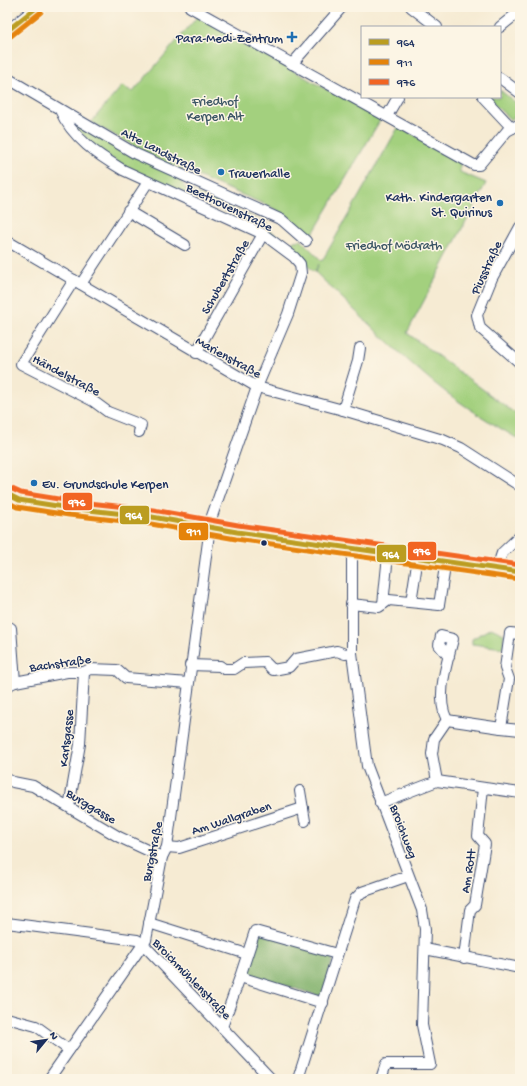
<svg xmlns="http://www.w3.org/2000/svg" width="527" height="1086" font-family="'Gochi Hand',sans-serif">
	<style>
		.green { fill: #a3d07e; stroke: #5f806e }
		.forest { fill: #82b26d; stroke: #4e7066 }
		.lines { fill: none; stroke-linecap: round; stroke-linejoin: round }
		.minor-casing { stroke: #3c4b70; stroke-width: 12 }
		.major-casing { stroke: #3c4b70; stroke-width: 14 }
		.minor { stroke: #fff; stroke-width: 10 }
		.major { stroke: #fff; stroke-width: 12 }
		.bus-1-casing { stroke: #fcf5e5; stroke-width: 8 }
		.bus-2-casing { stroke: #fcf5e5; stroke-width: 8 }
		.bus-3-casing { stroke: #fcf5e5; stroke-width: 8 }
		.bus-1 { stroke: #bb9d20; stroke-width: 5 }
		.bus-2 { stroke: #e5830a; stroke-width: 5 }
		.bus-3 { stroke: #f26522; stroke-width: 5 }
		.poi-dot { fill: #1f6fb2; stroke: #fcf5e5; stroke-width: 1.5 }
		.bus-dot { fill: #1b2f5e; stroke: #fcf5e5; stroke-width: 1.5 }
		.labels { text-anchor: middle; stroke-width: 3; stroke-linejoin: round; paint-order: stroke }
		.poi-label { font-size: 13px; fill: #1b2f5e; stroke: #fcf5e5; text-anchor: end }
		.park-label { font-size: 13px; fill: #3d5766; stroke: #fcf5e5 }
		.street-label { font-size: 13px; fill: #1b2f5e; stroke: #fcf5e5 }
		.line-badge { stroke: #fcf5e5; stroke-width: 1.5 }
		.badge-label { font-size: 11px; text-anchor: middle; font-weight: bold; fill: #fff }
	</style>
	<rect width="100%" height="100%" fill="#fcf5e5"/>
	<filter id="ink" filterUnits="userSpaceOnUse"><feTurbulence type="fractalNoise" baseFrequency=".025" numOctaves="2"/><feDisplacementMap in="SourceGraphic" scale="8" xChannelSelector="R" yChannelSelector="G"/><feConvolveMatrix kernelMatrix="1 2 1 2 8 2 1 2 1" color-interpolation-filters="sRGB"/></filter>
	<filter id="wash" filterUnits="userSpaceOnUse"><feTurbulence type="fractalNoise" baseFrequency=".012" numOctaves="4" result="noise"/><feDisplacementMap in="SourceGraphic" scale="16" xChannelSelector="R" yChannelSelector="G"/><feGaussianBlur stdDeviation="0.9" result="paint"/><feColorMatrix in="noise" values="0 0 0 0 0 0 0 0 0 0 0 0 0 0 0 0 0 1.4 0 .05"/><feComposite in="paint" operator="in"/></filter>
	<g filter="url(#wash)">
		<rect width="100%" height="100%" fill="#f6ebd3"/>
		<!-- green -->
		<g class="green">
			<polygon points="198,16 322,87 382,117 311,237 289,217 271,207 157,159 91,122 122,86 133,92"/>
			<polygon points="500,90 520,106 520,112 511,120 486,97 500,97"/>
			<path d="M 70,120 L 179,178 L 185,188 L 267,224 L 265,227 L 290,245 L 294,241 L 301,240 L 322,261 L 399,126 L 460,162 L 460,172 L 486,183 L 407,333 L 520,417 L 520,440 C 491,423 460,404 433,382 C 392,348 354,309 315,272 L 319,264 L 314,272 L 298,256 L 264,229 L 231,213 L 127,169 L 95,147 L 69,121 Z"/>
			<polygon points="491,628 504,634 503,648 472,644 472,639"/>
		</g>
		<!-- forest -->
		<polygon class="forest" points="261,930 335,952 322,997 246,973"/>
	</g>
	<g filter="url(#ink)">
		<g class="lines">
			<!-- minor casing -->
			<g class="minor-casing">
				<g id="minor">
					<polyline points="190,7 474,165 479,165 507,131 520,124"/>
					<polyline points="411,7 437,27"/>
					<polyline points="500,27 520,11"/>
					<polyline points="7,31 37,7"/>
					<polyline points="292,64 342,7"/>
					<polyline points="7,78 136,154 282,220 306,241"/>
					<polyline points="500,78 520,93"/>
					<polyline points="483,97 512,128"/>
					<polyline points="387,116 398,97"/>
					<polyline points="128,211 185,245"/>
					<polyline points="520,227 492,278 477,315 480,328 520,363"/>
					<polyline points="7,241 257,387 343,410 443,440 461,448 520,486"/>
					<polyline points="74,280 21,364 93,401 108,412 141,425 139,432"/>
					<polyline points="81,284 148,182"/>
					<polyline points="196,353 263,234"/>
					<polyline points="343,410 358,361 360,348"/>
					<polyline points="352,547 352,653 367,766 422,910 425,929 422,1025 430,1064 386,1064 381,1079"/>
					<polyline points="497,568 502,553 520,536"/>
					<polyline points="411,602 416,570"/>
					<polyline points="351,604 379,607 389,600 439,605 444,573"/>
					<polyline points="383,604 387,565"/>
					<polyline points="7,626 11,628 15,682"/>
					<polyline points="190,665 220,666 224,669 234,669 243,663 265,662 273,670 289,667 296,659 337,651 345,654 352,653"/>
					<polyline points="7,686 15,682 67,672 84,672 90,669 117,670 126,678 188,683"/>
					<path d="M 447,720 C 435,697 447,664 453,639 L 441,636 L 439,645 L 449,657"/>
					<polyline points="501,728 520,730"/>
					<polyline points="7,779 13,782 33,786 119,837 162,857"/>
					<polyline points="437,781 432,754 434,739 447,720 501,728 509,679 505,668 510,633 520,634"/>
					<polyline points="300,791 305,821"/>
					<polyline points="380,803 437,781 520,793"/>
					<polyline points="69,807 80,744 84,672"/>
					<polyline points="167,847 179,848 303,808"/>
					<polyline points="7,923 137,940 143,944 271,1079"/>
					<polyline points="149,923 247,954"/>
					<polyline points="425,949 520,968"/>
					<polyline points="464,958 470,910 475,905 485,844 478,836 483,788"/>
					<polyline points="323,1003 240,977 255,931 337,954"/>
					<polyline points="7,1018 36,1026 69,1050"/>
					<polyline points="222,1027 240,977"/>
					<path d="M 49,1079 L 146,940 L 162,857 L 167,847 L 211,519 L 257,387 L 288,314 L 301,273 L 300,264 L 294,257 L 263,234 L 123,170 C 98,155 72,138 60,110"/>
					<polyline points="298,1079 355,899 362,892 408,876"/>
				</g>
			</g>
			<!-- major casing -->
			<g class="major-casing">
				<polyline id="major" points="7,494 19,500 70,508 152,517 237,532 520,572"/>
			</g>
			<!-- minor -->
			<use href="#minor" class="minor"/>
			<!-- major -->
			<use href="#major" class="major"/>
			<!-- bus-1 casing -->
			<g class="bus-1-casing">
				<g id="bus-1">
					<polyline points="7,31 37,7"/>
					<polyline points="7,494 19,500 70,508 152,517 237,532 520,572"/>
				</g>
			</g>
			<!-- bus-2 casing -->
			<g class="bus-2-casing">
				<g id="bus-2">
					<polyline points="11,36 41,12"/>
					<polyline points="7,502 17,507 69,515 151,524 236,539 519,579"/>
				</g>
			</g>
			<!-- bus-3 casing -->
			<g class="bus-3-casing">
				<polyline id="bus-3" points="10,488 21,493 71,501 153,510 238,525 520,565"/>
			</g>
			<!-- bus-1 -->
			<use href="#bus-1" class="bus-1"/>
			<!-- bus-2 -->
			<use href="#bus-2" class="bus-2"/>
			<!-- bus-3 -->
			<use href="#bus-3" class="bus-3"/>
		</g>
	</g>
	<!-- markers -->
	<g class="poi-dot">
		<path d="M290 31h4v4h4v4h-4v4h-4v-4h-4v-4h4z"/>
		<circle cx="221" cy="172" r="4"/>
		<circle cx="500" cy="203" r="4"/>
		<circle cx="34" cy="483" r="4"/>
	</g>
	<circle class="bus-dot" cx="264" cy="543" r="3.5"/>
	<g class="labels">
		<!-- poi labels -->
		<g class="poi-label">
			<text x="283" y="42">Para-Medi-Zentrum</text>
			<text x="229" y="177" text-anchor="start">Trauerhalle</text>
			<text x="492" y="201">Kath. Kindergarten<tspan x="492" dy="15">St. Quirinus</tspan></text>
			<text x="42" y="488" text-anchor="start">Ev. Grundschule Kerpen</text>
		</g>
		<!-- park labels -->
		<g class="park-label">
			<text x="215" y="105">Friedhof<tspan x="215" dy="15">Kerpen Alt</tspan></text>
			<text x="394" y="249">Friedhof Mödrath</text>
		</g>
		<!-- street labels -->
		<g class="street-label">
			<text transform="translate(162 150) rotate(27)" y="5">Alte Landstraße</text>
			<text transform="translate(230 206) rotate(26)" y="5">Beethovenstraße</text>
			<text transform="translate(485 267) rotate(-65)" y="5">Piusstraße</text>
			<text transform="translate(224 276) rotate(-60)" y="5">Schubertstraße</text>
			<text transform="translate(229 356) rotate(29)" y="5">Marienstraße</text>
			<text transform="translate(67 374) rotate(28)" y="5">Händelstraße</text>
			<text transform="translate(60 662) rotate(-8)" y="5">Bachstraße</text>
			<text transform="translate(65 738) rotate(-84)" y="5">Karlsgasse</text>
			<text transform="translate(92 805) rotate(31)" y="5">Burggasse</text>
			<text transform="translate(231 817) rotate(-18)" y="5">Am Wallgraben</text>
			<text transform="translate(405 831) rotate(69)" y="5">Broichweg</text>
			<text transform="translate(151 851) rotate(-78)" y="5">Burgstraße</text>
			<text transform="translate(467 871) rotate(-81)" y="5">Am Rott</text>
			<text transform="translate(193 978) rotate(46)" y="5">Broichmühlenstraße</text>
		</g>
	</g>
	<g class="line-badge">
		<rect x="62" y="492" width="31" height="19" rx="4" fill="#f26522"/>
		<rect x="119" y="505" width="31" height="20" rx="4" fill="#bb9d20"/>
		<rect x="178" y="522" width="31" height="19" rx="4" fill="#e5830a"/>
		<rect x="407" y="541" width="30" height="20" rx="4" fill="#f26522"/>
		<rect x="376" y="544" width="31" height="19" rx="4" fill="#bb9d20"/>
	</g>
	<g class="badge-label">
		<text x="77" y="506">976</text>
		<text x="134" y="519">964</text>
		<text x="194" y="535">911</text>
		<text x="422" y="555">976</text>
		<text x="391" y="558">964</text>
	</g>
	<!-- margin -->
	<rect width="527" height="1086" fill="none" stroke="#fcf5e5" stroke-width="24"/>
	<!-- legend -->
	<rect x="361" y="26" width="140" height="72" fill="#fcf5e5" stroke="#a2a6af"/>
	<rect x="369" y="39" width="20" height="6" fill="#bb9d20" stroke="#a2a6af"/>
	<text x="397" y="46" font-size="12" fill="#1b2f5e">964</text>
	<rect x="369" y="59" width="20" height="6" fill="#e5830a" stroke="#a2a6af"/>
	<text x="397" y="66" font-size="12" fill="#1b2f5e">911</text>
	<rect x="369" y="79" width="20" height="6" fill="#f26522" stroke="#a2a6af"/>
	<text x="397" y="86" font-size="12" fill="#1b2f5e">976</text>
	<!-- north arrow -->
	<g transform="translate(46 1040) rotate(61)" stroke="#fcf5e5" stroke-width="3" paint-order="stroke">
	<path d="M0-3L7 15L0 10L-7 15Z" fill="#1b2f5e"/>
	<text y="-6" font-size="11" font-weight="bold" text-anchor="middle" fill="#1b2f5e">N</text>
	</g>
</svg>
